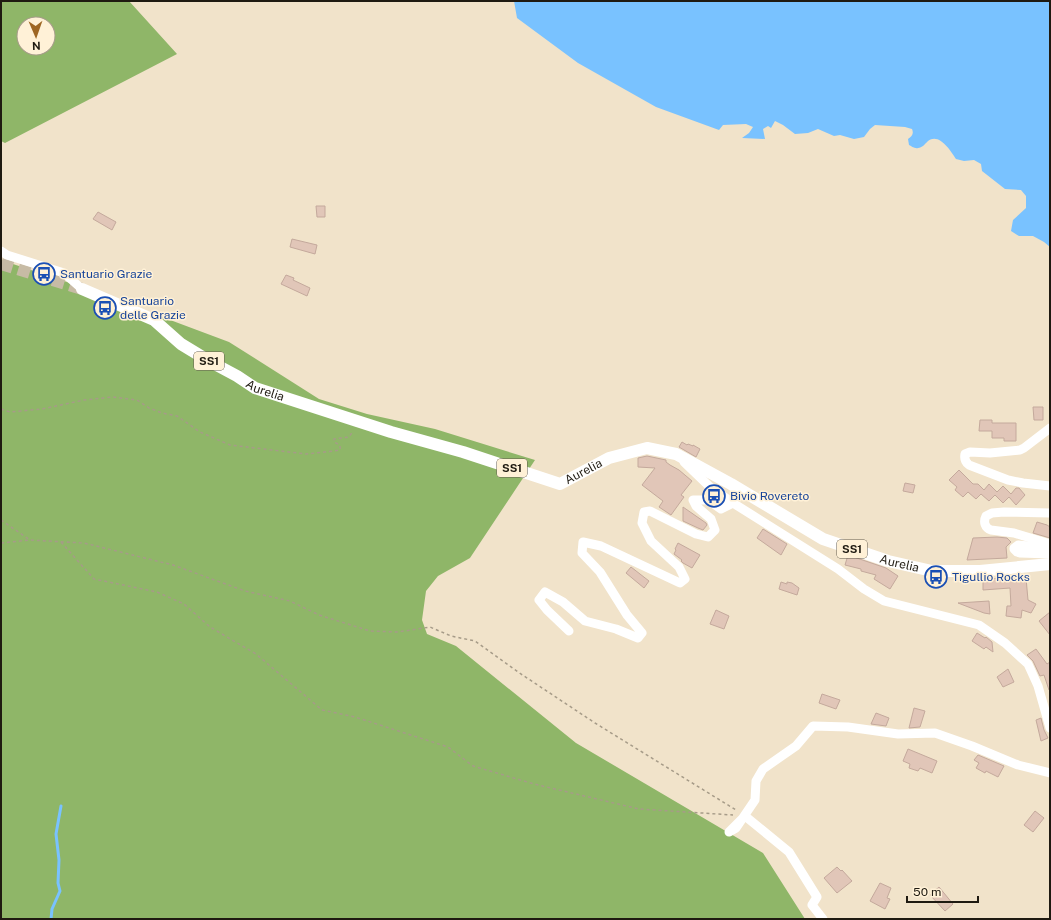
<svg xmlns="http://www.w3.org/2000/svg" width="1051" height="920" font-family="'Public Sans',sans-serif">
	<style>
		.forest { fill: #8fb668; fill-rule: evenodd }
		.water { fill: #79c2ff }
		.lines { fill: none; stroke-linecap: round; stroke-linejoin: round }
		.stream { stroke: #79c2ff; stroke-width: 3 }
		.building { fill: #e1c6b8; stroke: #c4a99c }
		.major-tunnel { stroke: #c7bba5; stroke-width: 12; stroke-dasharray: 12 6; stroke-linecap: butt }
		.path { stroke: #a69b88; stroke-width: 1.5; stroke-dasharray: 3 3; stroke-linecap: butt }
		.minor { stroke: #fff; stroke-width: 9 }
		.major { stroke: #fff; stroke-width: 12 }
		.labels { text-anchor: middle; stroke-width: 3; stroke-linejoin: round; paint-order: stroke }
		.shield { fill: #fff1d7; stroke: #625a4c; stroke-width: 1 }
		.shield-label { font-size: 11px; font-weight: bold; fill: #1f1a11 }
		.transit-label { font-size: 12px; fill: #164399; stroke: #fff1d7; text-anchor: start }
		.street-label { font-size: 12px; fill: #1f1a11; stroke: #fff1d7 }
	</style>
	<rect width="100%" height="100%" fill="#f1e3ca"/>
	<!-- forest -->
	<g class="forest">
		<path d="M 1,1 L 129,1 L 177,54 L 5,143 L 1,141 ZM 24,24 L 48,24 L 48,48 L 24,48 Z"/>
		<polygon points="1,260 82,287 229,342 319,399 367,414 435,429 535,460 470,558 438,576 426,591 422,620 427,634 456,646 576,743 763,853 805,919 1,919"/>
	</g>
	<!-- water -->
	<path class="water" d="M 514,1 L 1050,1 L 1050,247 L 1044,242 L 1033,236 L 1019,236 L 1011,231 L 1013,220 L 1026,208 L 1026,196 L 1021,190 L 1005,189 L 982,171 L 981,164 L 974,160 L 964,161 L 956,159 C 951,151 939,132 928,141 C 925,144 922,148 918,148 C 915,149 911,146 909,145 L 908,139 C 912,136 914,134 912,129 L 905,127 L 875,125 L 870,129 L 864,137 L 854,139 L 840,135 L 834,136 L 818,129 L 808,133 L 795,134 L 783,125 L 775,121 L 771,128 L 768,126 L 763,129 L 765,139 L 742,138 L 749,133 L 753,127 L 746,124 L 723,125 L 719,130 L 656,107 L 578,63 L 517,18 Z"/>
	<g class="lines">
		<!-- stream -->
		<polyline class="stream" points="51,919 52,909 60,891 58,883 59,860 56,834 61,806"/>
	</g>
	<!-- building -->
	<g class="building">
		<polygon points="316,206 325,206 325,217 317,217"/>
		<polygon points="98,212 116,222 112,230 93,219"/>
		<polygon points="292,239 317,245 315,254 290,247"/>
		<polygon points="286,275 294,278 293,280 310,288 307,296 281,284"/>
		<polygon points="1033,407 1043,407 1043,420 1034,420"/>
		<polygon points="980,420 992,420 992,423 1016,423 1016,441 1004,441 1004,438 992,438 992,431 979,431"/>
		<polygon points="682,442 687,445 688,444 693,446 693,445 700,449 696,457 679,447"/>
		<polygon points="647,456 666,460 666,462 670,465 679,470 692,481 681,495 684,497 671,515 659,507 663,501 642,485 655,468 638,467 638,458"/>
		<polygon points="959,470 973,484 978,484 984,490 989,484 997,492 1003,486 1011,494 1016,488 1019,488 1025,495 1016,505 1009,497 1003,503 995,495 989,501 981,494 976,499 968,492 963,497 955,490 957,487 949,480"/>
		<polygon points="905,483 915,485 913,493 903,491"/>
		<polygon points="683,507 706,523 707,525 703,530 698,528 683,521"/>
		<polygon points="1037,522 1047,525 1050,527 1050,538 1033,533"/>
		<polygon points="763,529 787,544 781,555 757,538"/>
		<polygon points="997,537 1007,538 1011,542 1006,547 1007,558 967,560 973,538"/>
		<polygon points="678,543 700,555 692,568 683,563 681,561 682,560 674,554 676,550 675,549"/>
		<polygon points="848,555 886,568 898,576 890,589 874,579 876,575 861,571 861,569 845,565"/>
		<polygon points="631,567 649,581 644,588 626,573"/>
		<polygon points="999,578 999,580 1026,578 1028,600 1036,604 1031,613 1022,610 1021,618 1006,616 1007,606 1011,606 1010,588 983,590 983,580"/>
		<polygon points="781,582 787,584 787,582 792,583 799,588 797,595 779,589"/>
		<polygon points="989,601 990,614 984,613 958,603"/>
		<polygon points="716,610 729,616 724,629 710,624"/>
		<polygon points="1050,612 1050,635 1039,621"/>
		<polygon points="977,633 985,638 986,637 992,642 993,652 986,647 984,649 972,641"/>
		<polygon points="1036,649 1047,664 1050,662 1050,690 1049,690 1044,675 1040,676 1033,661 1027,655"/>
		<polygon points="1008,669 1014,682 1003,687 997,677"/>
		<polygon points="822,694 840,700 836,709 819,703"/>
		<polygon points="914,708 925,711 920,727 909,728"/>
		<polygon points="876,713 889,718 886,726 871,724"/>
		<polygon points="1041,718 1044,730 1048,738 1041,741 1036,720"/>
		<polygon points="908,749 937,761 932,773 920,768 918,771 909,768 910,764 903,761"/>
		<polygon points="978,755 1004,766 998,777 986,771 985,773 976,768 979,763 974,760"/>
		<polygon points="1035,811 1044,818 1033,832 1024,825"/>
		<polygon points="837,867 841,871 842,870 852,881 837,893 824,878"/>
		<polygon points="880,883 891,888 887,898 890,899 885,909 870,901"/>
		<polygon points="939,887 953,904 945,911 930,895"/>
	</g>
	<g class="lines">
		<!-- major-tunnel -->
		<polyline class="major-tunnel" points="1,264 82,289"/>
		<!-- path -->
		<g class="path">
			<path d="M 1,409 L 10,412 L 42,409 L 84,400 L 113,397 L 137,400 L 149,408 L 162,413 L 177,416 L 200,432 L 230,445 L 306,454 L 334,451 L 340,450 C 341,445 338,444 334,442 L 334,439 L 349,437 L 353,431"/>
			<polyline points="1,520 30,540"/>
			<polyline points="61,542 94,579 157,592 184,604 210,627 256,654 322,710 355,717 448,747 473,766 534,784 639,809 733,815"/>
			<polyline points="1,543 30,540 84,543 173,565 245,591 290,601 319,615 370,631 398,632 430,627 451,636 475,641 521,674 595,723 736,810"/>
		</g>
		<!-- minor -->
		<g class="minor">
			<polyline points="1,251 7,255 64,273 82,289"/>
			<path d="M 1050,428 L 1024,448 L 1020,450 L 990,453 L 970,452 L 965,454 C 964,459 965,462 969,465 L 1008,480 L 1023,483 L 1050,486"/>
			<polyline points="684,462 710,487 733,503 838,569 864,589 884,601 979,625 1005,643 1028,664 1038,686 1050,728"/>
			<path d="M 1050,513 L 1004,512 L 992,513 L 986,516 C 983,522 985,528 991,530 L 1014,533 L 1050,544"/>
			<polyline points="1050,548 1018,545 1014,548 1014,549 1017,552 1020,553 1050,554"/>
			<polyline points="569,631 547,610 539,600 545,592 563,602 585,621 616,629 638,638 642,633 627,615 600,572 582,553 583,542 601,546 680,583 685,579 679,567 651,541 642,523 644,512 650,511 696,534 708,537 715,530 711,519 696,506 693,500 708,500 721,509 733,503"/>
			<polyline points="745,816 729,832 736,828 755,800 756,781 763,769 796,746 813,726 848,727 898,734 935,733 972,746 1018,765 1050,773"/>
			<polyline points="745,816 789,852 817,897 812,905 823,919"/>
		</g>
		<!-- major -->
		<path class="major" id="s1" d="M 82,289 L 154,320 L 181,344 L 209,361 L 237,376 L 255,388 L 391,432 L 463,452 L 560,484 L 609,458 L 647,448 L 676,454 L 731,484 L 823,539 L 888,561 L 932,571 L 980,571 L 1050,564"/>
	</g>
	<!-- icons -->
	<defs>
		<g id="bus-ring" transform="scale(1.15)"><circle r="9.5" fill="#fff1d7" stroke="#1a4fb4" stroke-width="1.5"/><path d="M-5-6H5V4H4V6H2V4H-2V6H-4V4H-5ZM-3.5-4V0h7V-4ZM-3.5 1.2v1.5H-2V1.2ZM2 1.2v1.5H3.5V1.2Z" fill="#1a4fb4"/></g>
	</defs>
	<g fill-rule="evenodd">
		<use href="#bus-ring" x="44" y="274"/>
		<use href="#bus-ring" x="105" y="308"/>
		<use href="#bus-ring" x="714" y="496"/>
		<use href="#bus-ring" x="936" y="577"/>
	</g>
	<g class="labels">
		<!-- shield labels -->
		<g class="shield">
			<rect x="194" y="352" width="30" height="18" rx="3"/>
			<rect x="497" y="459" width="30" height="18" rx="3"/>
			<rect x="837" y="540" width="30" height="18" rx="3"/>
		</g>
		<g class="shield-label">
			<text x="209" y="365">SS1</text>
			<text x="512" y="472">SS1</text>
			<text x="852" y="553">SS1</text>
		</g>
		<!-- transit labels -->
		<g class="transit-label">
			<text x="60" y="278">Santuario Grazie</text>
			<text x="120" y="305">Santuario<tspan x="120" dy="14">delle Grazie</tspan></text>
			<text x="730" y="500">Bivio Rovereto</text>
			<text x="952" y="581">Tigullio Rocks</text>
		</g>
		<!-- street labels -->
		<g class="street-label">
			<text dy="4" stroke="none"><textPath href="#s1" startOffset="211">Aurelia</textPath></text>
			<text dy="4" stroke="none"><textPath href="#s1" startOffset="547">Aurelia</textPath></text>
			<text dy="4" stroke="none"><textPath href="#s1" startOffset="895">Aurelia</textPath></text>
		</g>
	</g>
	<!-- border -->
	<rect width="1051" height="920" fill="none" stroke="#1f1a11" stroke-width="4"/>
	<!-- north arrow -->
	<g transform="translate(36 36) rotate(178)"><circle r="19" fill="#fff1d7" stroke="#a59b88"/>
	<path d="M0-3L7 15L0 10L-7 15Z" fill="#9e6623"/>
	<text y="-6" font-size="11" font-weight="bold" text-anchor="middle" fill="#1f1a11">N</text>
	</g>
	<!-- scale -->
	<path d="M907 896v6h71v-6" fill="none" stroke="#1f1a11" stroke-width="2"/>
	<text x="913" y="896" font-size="12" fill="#1f1a11" stroke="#fff1d7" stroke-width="3" paint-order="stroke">50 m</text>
</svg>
